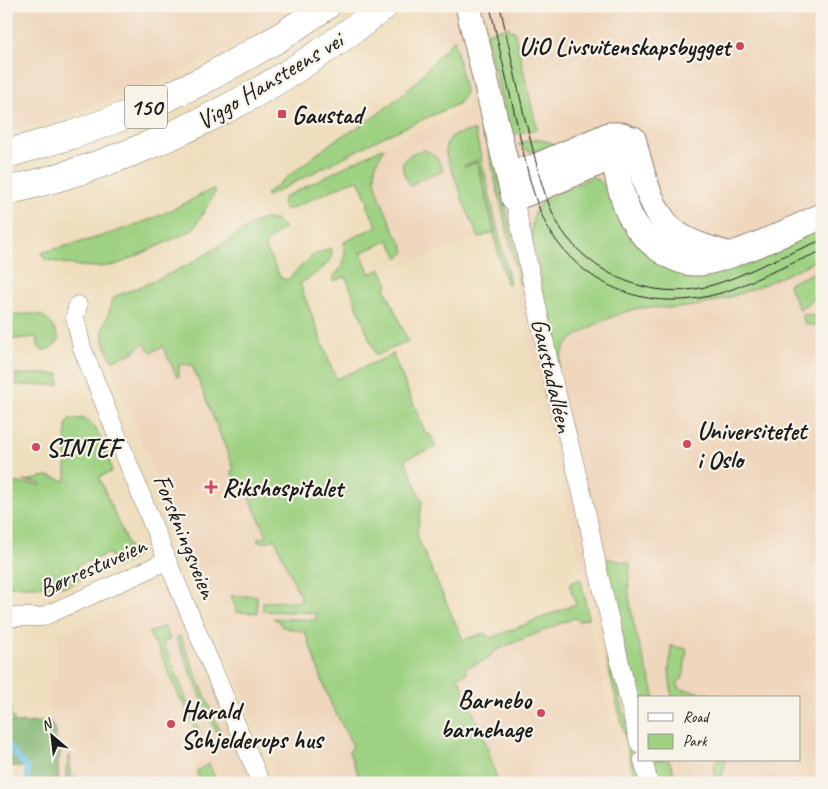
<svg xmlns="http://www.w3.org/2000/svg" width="828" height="789" font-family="Caveat,sans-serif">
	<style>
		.built { fill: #efd6bc; fill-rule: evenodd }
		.green { fill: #9ed282; stroke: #5d774f }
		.forest { fill: #7eb470; stroke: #4d6846 }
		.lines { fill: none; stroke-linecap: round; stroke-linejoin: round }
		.stream { stroke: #6fc2eb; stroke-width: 5.5 }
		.street-casing { stroke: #867d6c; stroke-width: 19 }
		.secondary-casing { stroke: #867d6c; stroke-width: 27 }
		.highway-casing { stroke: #867d6c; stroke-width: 29 }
		.street { stroke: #fff; stroke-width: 18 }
		.secondary { stroke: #fff; stroke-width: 25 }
		.highway { stroke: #fff; stroke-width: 28 }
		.tram { stroke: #1c1c1c; stroke-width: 1 }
		.poi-dot { fill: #d1495b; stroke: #f7f3e8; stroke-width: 2 }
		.labels { text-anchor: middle; stroke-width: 4.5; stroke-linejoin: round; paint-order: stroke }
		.shield { fill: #f7f3e8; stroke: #5e5c59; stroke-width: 1 }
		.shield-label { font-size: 24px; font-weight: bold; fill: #1c1c1c }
		.poi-label { font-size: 25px; font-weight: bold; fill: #1c1c1c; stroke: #f7f3e8; text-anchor: start }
		.street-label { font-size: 25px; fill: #1c1c1c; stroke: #f7f3e8 }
	</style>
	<rect width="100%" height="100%" fill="#f7f3e8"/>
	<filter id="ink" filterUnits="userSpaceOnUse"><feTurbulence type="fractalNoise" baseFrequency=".02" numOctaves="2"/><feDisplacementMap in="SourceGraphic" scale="10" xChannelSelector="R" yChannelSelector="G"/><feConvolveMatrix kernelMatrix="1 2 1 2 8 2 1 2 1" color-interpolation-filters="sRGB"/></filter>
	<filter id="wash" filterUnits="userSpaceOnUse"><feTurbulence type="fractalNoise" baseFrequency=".0096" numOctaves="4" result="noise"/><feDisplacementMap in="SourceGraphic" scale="20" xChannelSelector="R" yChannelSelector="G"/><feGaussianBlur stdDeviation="1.12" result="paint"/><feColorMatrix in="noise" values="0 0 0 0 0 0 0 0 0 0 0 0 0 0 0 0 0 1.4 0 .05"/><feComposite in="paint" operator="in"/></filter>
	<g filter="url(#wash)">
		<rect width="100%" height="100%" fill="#efdebd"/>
		<!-- built -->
		<g class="built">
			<polygon points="6,6 298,6 280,22 185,69 139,89 78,112 34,125 6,131"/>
			<path d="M 422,6 L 822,6 L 822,783 L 632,783 L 502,229 L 405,264 L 351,164 L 391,143 L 468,109 L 454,40 L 430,33 ZM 639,698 L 799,698 L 799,760 L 639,760 Z"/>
			<polygon points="143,331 207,356 386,783 279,783 104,348"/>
			<polygon points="176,581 261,783 28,783 25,739 56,732 50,722 50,680 58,679 58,635 66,631 67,632 139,603"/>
			<polygon points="574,618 579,621 589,618 625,783 498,783 488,749 458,676 466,673 465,668 488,659 494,651"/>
		</g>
		<!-- green -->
		<g class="green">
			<polygon points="509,27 510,31 514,30 515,34 537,129 511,135 485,33"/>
			<polygon points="454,39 465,91 463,98 458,104 381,138 268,196 266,195 267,193 335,140 357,128 378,114 400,96 415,83"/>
			<polygon points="470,131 475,131 509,278 509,284 507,283 503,273 494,234 495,230 478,160 464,166 465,167 477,162 494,232 479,238 461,197 462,196 446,155 446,145 451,137 454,135"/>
			<path d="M 536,139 L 550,142 L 554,145 C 540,152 534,155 520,146 L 519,143 Z"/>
			<path d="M 382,148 L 384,149 L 377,161 L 375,168 L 375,181 L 380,198 L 394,231 L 401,242 L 405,252 L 398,258 L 389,240 L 361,253 L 370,274 L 381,269 L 388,285 L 386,286 L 385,288 L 408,341 L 376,356 L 346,277 L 333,281 L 332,279 C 345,263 346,262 344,242 L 377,226 L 368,208 L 368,202 L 358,180 L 348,183 L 290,209 L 285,209 C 282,207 282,202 283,198 Z"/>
			<path d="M 424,150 C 436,153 439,161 443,171 L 415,182 L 416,183 L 410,186 C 408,181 405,176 403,171 C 400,158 414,151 424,150 Z"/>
			<polygon points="488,150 492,150 524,283 521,285 519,282 516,268"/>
			<path d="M 592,177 C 601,181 605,185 610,193 L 658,257 L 822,228 L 822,258 C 786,274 750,293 712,302 C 699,306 687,307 674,308 C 663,308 651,307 640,308 C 622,311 576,331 566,346 C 561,352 560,360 559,367 L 532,238 L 531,232 L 533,218 L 537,208 L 543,200 Z"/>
			<path d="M 212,189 L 214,189 L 216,191 L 198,222 L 192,230 L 182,235 L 121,263 C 100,271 66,265 45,259 L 42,255 L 43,252 C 74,244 105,236 135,225 C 162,216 187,202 212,189 Z"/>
			<path d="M 266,219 L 277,221 L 285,227 L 266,243 L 265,247 L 281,278 L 287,280 L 312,256 L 331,248 L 332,250 C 333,266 312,275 300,284 L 336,379 L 394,354 L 394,355 L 393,355 L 426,434 L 428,435 L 430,434 L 436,447 L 405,459 L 422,502 L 417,533 L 418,539 L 463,640 L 484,633 L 491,638 L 576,604 L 569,584 L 579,579 L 581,580 L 589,618 L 579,621 L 574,618 L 494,651 L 488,659 L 465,668 L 467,673 L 458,676 L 488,749 L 498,783 L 362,783 L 349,752 L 353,746 L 330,702 L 305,632 L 282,627 L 280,622 L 273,618 L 316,620 L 316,613 L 263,611 L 263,602 L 302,601 L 275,539 L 266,542 L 258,542 L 258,538 L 266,537 L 267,536 L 241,480 L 236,482 L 231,471 L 234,469 L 192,365 L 179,364 L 179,376 L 177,377 L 163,347 L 151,352 L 143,343 L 135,352 L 133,349 L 132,350 L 133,353 L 112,360 C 108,351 101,340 103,329 C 104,323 107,319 109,313 C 111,306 109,301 116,296 C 142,286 167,276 191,263 C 213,251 234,236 256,222 L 261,220 Z"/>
			<polygon points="822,269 822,294 799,309 788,284"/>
			<path d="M 26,314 C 48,313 50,321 59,339 C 55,346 49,351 41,350 L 38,345 L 37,337 L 6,340 L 6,316 Z"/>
			<polygon points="801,314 822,317 822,325 806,325"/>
			<rect x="16" y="374" width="43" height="11"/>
			<path d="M 69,419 C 74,419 81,418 86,419 C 97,423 109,458 112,470 L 111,472 L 99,477 L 131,552 L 141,549 C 137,559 126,563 116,567 L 114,566 L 109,553 L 77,566 L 82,579 L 68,586 L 6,586 L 6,482 L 41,485 L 41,483 L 24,481 L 37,479 L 41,477 L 48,476 L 66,481 L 66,426 Z"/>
			<path d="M 604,558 L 630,563 C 623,610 644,654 655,698 L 639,698 L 639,707 Z"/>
			<polygon points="231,596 257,596 257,613 236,612 236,609"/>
			<polygon points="164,626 170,639 163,643 201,734 197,736 183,700 181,701 156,643 154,644 149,633"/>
			<polygon points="180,636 220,731 216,732 176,638"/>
			<polygon points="671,646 687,649 683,678 678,682 678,685 680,689 732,698 672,698 669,671"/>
			<polygon points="609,657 611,657 641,783 636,783 607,660"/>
			<polygon points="6,705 11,705 11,717 14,718 14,723 6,723"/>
			<polygon points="70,754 70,777 78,778 78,783 66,783 66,769"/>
			<polygon points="651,760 669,760 677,781 677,783 659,783 656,779"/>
			<polygon points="716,760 725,760 723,775 713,777"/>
			<polygon points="209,764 217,783 201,783 196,771"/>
		</g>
		<!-- forest -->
		<polygon class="forest" points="50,722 56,732 56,746 61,749 58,764 59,783 28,783 27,768 6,765 6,723"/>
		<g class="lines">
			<!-- stream -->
			<polyline class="stream" points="6,743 27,768 28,783"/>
		</g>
	</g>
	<g filter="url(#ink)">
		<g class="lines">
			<!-- street casing -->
			<g class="street-casing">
				<g id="street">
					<polyline points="514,198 551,372 585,505 597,566 639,743"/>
					<polyline points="78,305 75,317 82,348 167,560 261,783"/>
					<polyline points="6,617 42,617 141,573 167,560"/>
					<polyline points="643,760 649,783"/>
				</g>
			</g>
			<!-- secondary casing -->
			<g class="secondary-casing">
				<g id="secondary">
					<polyline points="468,6 514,198 533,191 614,156 625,149 633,139"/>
					<path d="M 609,135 C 615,161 619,193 630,216 C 643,240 672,265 701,263 C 714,261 728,256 741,251 C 769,241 795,228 822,216"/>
					<path d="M 633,139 C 642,171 650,217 680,236 C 695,245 713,250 731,255"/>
					<polyline points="509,175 537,166 609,135 622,135 626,137"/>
				</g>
			</g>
			<!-- highway casing -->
			<g class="highway-casing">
				<g id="highway">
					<polyline points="6,154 72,135 135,112 202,81 277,39 326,6"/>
					<path d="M 6,191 C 143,160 275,93 384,6"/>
				</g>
			</g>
			<!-- street -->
			<use href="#street" class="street"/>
			<!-- secondary -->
			<use href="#secondary" class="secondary"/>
			<!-- highway -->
			<use href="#highway" class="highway"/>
			<!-- tram -->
			<g class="tram">
				<path d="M 490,6 C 499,48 509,90 519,132 C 526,164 532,197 547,226 C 580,285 645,311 709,296 C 728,292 745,284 763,276 C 782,268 802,259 822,251"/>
				<path d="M 500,6 C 511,54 520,103 533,150 C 539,175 545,199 557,222 C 583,269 642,298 695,289 C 719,285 741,275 763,265 C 782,257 802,248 822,240"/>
			</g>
		</g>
	</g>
	<!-- markers -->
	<g class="poi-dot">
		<circle cx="740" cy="46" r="5"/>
		<rect x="277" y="109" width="10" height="10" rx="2.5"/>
		<circle cx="687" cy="444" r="5"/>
		<circle cx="36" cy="447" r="5"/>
		<path d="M208.5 479.5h5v5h5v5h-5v5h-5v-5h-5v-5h5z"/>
		<circle cx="541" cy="713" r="5"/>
		<circle cx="171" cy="724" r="5"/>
	</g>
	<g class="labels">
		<!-- shield labels -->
		<rect class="shield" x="125" y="85.5" width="42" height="43" rx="4"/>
		<g class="shield-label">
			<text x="146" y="115">150</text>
		</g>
		<!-- poi labels -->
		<g class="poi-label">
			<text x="730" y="55" text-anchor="end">UiO Livsvitenskapsbygget</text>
			<text x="292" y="123">Gaustad</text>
			<text x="697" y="439">Universitetet<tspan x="697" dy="29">i Oslo</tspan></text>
			<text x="46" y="456">SINTEF</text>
			<text x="222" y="496">Rikshospitalet</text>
			<text x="531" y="708" text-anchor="end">Barnebo<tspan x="531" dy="29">barnehage</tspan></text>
			<text x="181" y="719">Harald<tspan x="181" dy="29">Schjelderups hus</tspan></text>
		</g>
		<!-- street labels -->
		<g class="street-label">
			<text transform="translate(269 80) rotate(-31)" y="9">Viggo Hansteens vei</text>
			<text transform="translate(553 375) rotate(77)" y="9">Gaustadalléen</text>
			<text transform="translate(186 536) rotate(68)" y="9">Forskningsveien</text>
			<text transform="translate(92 566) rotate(-24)" y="9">Børrestuveien</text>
		</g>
	</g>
	<!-- margin -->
	<rect width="828" height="789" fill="none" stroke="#f7f3e8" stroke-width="25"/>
	<!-- legend -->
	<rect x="638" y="696" width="162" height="65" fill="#f7f3e8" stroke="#9f9d96"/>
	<rect x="648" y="713" width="25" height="8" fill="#ffffff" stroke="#9f9d96"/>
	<text x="683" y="722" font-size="15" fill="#1c1c1c">Road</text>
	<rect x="648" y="734" width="25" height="15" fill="#9ed282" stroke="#9f9d96"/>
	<text x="683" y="746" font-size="15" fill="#1c1c1c">Park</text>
	<!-- north arrow -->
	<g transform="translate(52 736) rotate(332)" stroke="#f7f3e8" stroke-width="4" paint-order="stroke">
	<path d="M0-4L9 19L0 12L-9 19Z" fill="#1c1c1c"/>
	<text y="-8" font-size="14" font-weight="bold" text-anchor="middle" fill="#1c1c1c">N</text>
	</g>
</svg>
